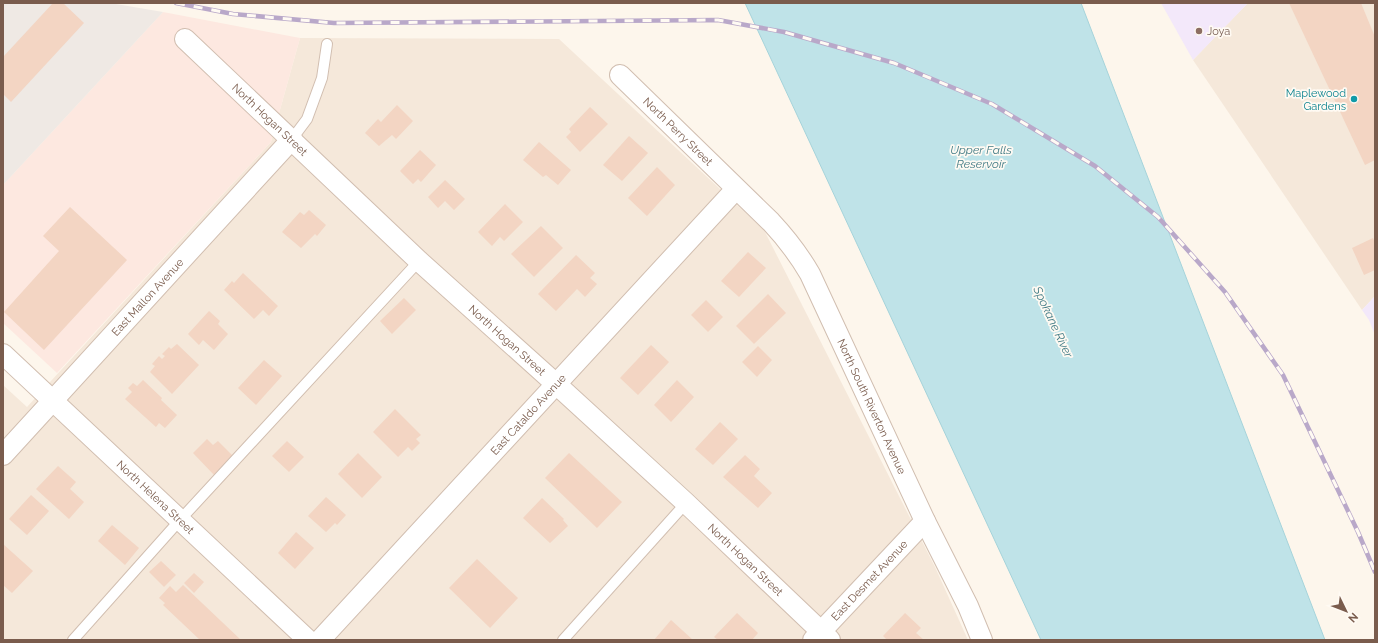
<svg xmlns="http://www.w3.org/2000/svg" width="1378" height="643" font-family="Raleway,sans-serif">
	<style>
		.residential { fill: #f5e8da }
		.commercial { fill: #fde8e0 }
		.industrial { fill: #efe9e4 }
		.education { fill: #f3e8fa }
		.water { fill: #bfe3e8; stroke: #a5d3da }
		.building { fill: #f3d5c3 }
		.lines { fill: none; stroke-linecap: round; stroke-linejoin: round }
		.lane-casing { stroke: #d1beb0; stroke-width: 12 }
		.street-casing { stroke: #d1beb0; stroke-width: 22 }
		.lane { stroke: #fff; stroke-width: 10 }
		.street { stroke: #fff; stroke-width: 20 }
		.rail-casing { stroke: #b9a8c9; stroke-width: 4.5 }
		.rail { stroke: #fffaf3; stroke-width: 3; stroke-dasharray: 9; stroke-linecap: butt }
		.education-dot { fill: #8d6e63; stroke: #fffaf3; stroke-width: 1.5 }
		.culture-dot { fill: #0f9aa8; stroke: #fffaf3; stroke-width: 1.5 }
		.labels { text-anchor: middle; stroke-width: 3.5; stroke-linejoin: round; paint-order: stroke }
		.education-label { font-size: 11px; fill: #785e54; stroke: #fffaf3; text-anchor: start }
		.culture-label { font-size: 11px; fill: #0d838f; stroke: #fffaf3; text-anchor: end }
		.street-label { font-size: 11px; fill: #7a5c4d; stroke: #fffaf3 }
		.water-label { font-size: 12px; font-style: italic; fill: #437c86; stroke: #fffaf3 }
	</style>
	<rect width="100%" height="100%" fill="#fdf6ec"/>
	<!-- residential -->
	<g class="residential">
		<polygon points="1248,3 1375,3 1375,296 1362,310 1193,60"/>
		<polygon points="300,38 559,39 764,230 935,567 968,640 3,640 3,385 27,407 271,142"/>
	</g>
	<!-- commercial -->
	<polygon class="commercial" points="163,12 300,38 271,142 57,373 3,323 3,185"/>
	<!-- industrial -->
	<polygon class="industrial" points="3,3 110,3 163,12 3,185"/>
	<!-- education -->
	<g class="education">
		<polygon points="1161,3 1248,3 1193,60"/>
		<polygon points="1375,296 1375,335 1369,320 1362,310"/>
	</g>
	<!-- water -->
	<polygon class="water" points="745,3 1081,3 1325,640 1041,640"/>
	<!-- building -->
	<g class="building">
		<polygon points="53,3 63,3 84,23 11,102 3,94 3,57"/>
		<polygon points="1289,3 1361,3 1375,37 1375,160 1365,165"/>
		<polygon points="397,105 413,121 396,139 392,135 379,146 365,133 378,119 381,122"/>
		<polygon points="590,107 608,124 580,152 566,137 571,132 569,129"/>
		<polygon points="629,136 648,153 622,181 603,165"/>
		<polygon points="539,142 571,170 558,185 546,175 543,177 523,160"/>
		<polygon points="420,150 436,165 421,182 418,179 413,184 400,171"/>
		<polygon points="657,167 675,185 647,216 628,198"/>
		<polygon points="445,180 465,199 454,210 445,201 438,208 428,197"/>
		<polygon points="505,204 523,222 504,241 500,237 492,246 478,232"/>
		<polygon points="70,207 127,260 44,350 4,312 59,251 43,236"/>
		<polygon points="309,210 326,225 317,236 315,234 301,248 282,232 300,212 304,215"/>
		<polygon points="541,226 563,248 534,277 511,254"/>
		<polygon points="1373,238 1375,243 1375,270 1364,275 1352,248"/>
		<polygon points="748,252 766,268 739,297 721,281"/>
		<polygon points="576,255 595,273 590,278 597,284 585,297 577,289 556,311 538,294"/>
		<polygon points="243,273 278,306 269,316 263,310 254,319 224,290 232,281 234,283"/>
		<polygon points="768,294 786,313 754,344 736,326"/>
		<polygon points="404,298 416,310 392,334 380,321"/>
		<polygon points="706,300 723,317 708,332 691,315"/>
		<polygon points="209,311 220,321 218,324 228,334 214,350 203,340 199,345 188,334"/>
		<polygon points="177,344 199,365 172,394 150,372 155,366 152,364 159,356 162,359 165,356 162,354 169,347 171,349"/>
		<polygon points="651,345 669,362 638,395 620,378"/>
		<polygon points="758,346 772,360 757,377 742,362"/>
		<polygon points="264,360 282,376 256,405 238,388"/>
		<polygon points="143,380 162,398 161,400 177,415 165,428 159,423 156,427 125,399 132,392 128,388 133,383 137,386"/>
		<polygon points="677,380 694,397 671,422 654,405"/>
		<polygon points="395,409 421,435 416,439 420,443 412,451 408,447 398,457 373,432"/>
		<polygon points="720,422 738,439 713,465 695,449"/>
		<polygon points="207,439 213,445 218,441 234,457 215,476 193,453"/>
		<polygon points="287,441 304,457 289,472 272,456"/>
		<polygon points="358,453 382,477 362,498 338,474"/>
		<polygon points="569,453 622,502 597,528 545,478"/>
		<polygon points="745,455 760,469 754,476 772,493 758,508 723,477"/>
		<polygon points="58,466 76,482 70,489 84,502 69,519 36,489"/>
		<polygon points="31,495 49,511 27,535 9,519"/>
		<polygon points="326,497 346,515 337,525 335,523 326,532 308,516"/>
		<polygon points="542,498 564,519 563,520 568,526 550,543 523,518"/>
		<polygon points="112,525 139,548 125,565 98,541"/>
		<polygon points="296,532 314,548 295,569 278,553"/>
		<polygon points="3,544 33,571 12,593 3,585"/>
		<polygon points="477,559 518,598 490,628 449,588"/>
		<polygon points="161,561 176,575 164,587 149,572"/>
		<polygon points="194,573 204,582 194,593 184,583"/>
		<polygon points="183,585 241,640 200,640 163,605 165,603 159,598 170,586 176,592"/>
		<polygon points="737,613 758,633 752,640 718,640 714,637"/>
		<polygon points="905,613 921,628 916,633 924,640 887,640 883,636"/>
		<polygon points="671,620 693,640 654,640"/>
	</g>
	<g class="lines">
		<!-- lane casing -->
		<g class="lane-casing">
			<g id="lane">
				<polyline points="292,139 307,119 322,78 327,44"/>
				<polyline points="73,640 180,520 419,261"/>
				<polyline points="563,640 686,503"/>
			</g>
		</g>
		<!-- street casing -->
		<g class="street-casing">
			<g id="street">
				<path id="s1" d="M 185,39 L 419,261 L 556,384 L 686,503 L 830,640"/>
				<path id="s2" d="M 620,75 L 771,222 C 786,238 799,255 810,274 L 925,521 L 968,606 L 982,640"/>
				<path id="s3" d="M 3,354 L 308,640"/>
				<path id="s4" d="M 3,455 L 292,139"/>
				<path id="s5" d="M 320,640 L 736,189"/>
				<path id="s6" d="M 813,640 L 925,521"/>
			</g>
		</g>
		<!-- lane -->
		<use href="#lane" class="lane"/>
		<!-- street -->
		<use href="#street" class="street"/>
		<!-- rail casing -->
		<g class="rail-casing">
			<polyline id="rail" points="176,3 233,14 334,23 718,20 784,32 894,63 992,104 1095,166 1158,217 1225,292 1283,375 1358,532 1375,572"/>
		</g>
		<!-- rail -->
		<use href="#rail" class="rail"/>
	</g>
	<!-- markers -->
	<circle class="education-dot" cx="1199" cy="31" r="4"/>
	<circle class="culture-dot" cx="1354" cy="99" r="4"/>
	<g class="labels">
		<!-- education labels -->
		<g class="education-label">
			<text x="1207" y="35">Joya</text>
		</g>
		<!-- culture labels -->
		<g class="culture-label">
			<text x="1346" y="97">Maplewood<tspan x="1346" dy="13">Gardens</tspan></text>
		</g>
		<!-- street labels -->
		<g class="street-label">
			<text dy="4" stroke="none"><textPath href="#s1" startOffset="117">North Hogan Street</textPath></text>
			<text dy="4" stroke="none"><textPath href="#s2" startOffset="81">North Perry Street</textPath></text>
			<text dy="4" stroke="none"><textPath href="#s4" startOffset="214">East Mallon Avenue</textPath></text>
			<text dy="4" stroke="none"><textPath href="#s1" startOffset="441">North Hogan Street</textPath></text>
			<text dy="4" stroke="none"><textPath href="#s2" startOffset="422">North South Riverton Avenue</textPath></text>
			<text dy="4" stroke="none"><textPath href="#s5" startOffset="307">East Cataldo Avenue</textPath></text>
			<text dy="4" stroke="none"><textPath href="#s3" startOffset="209">North Helena Street</textPath></text>
			<text dy="4" stroke="none"><textPath href="#s1" startOffset="765">North Hogan Street</textPath></text>
			<text dy="4" stroke="none"><textPath href="#s6" startOffset="82">East Desmet Avenue</textPath></text>
		</g>
		<!-- water labels -->
		<g class="water-label">
			<text x="981" y="154">Upper Falls<tspan x="981" dy="14">Reservoir</tspan></text>
			<text transform="translate(1053 322) rotate(65)" y="4">Spokane River</text>
		</g>
	</g>
	<!-- border -->
	<rect width="1378" height="643" fill="none" stroke="#7a5c4d" stroke-width="8"/>
	<!-- north arrow -->
	<g transform="translate(1346 611) rotate(133)" stroke="#fffaf3" stroke-width="3" paint-order="stroke">
	<path d="M0-3L7 15L0 10L-7 15Z" fill="#7a5c4d"/>
	<text y="-6" font-size="11" font-weight="bold" text-anchor="middle" fill="#7a5c4d">N</text>
	</g>
</svg>
